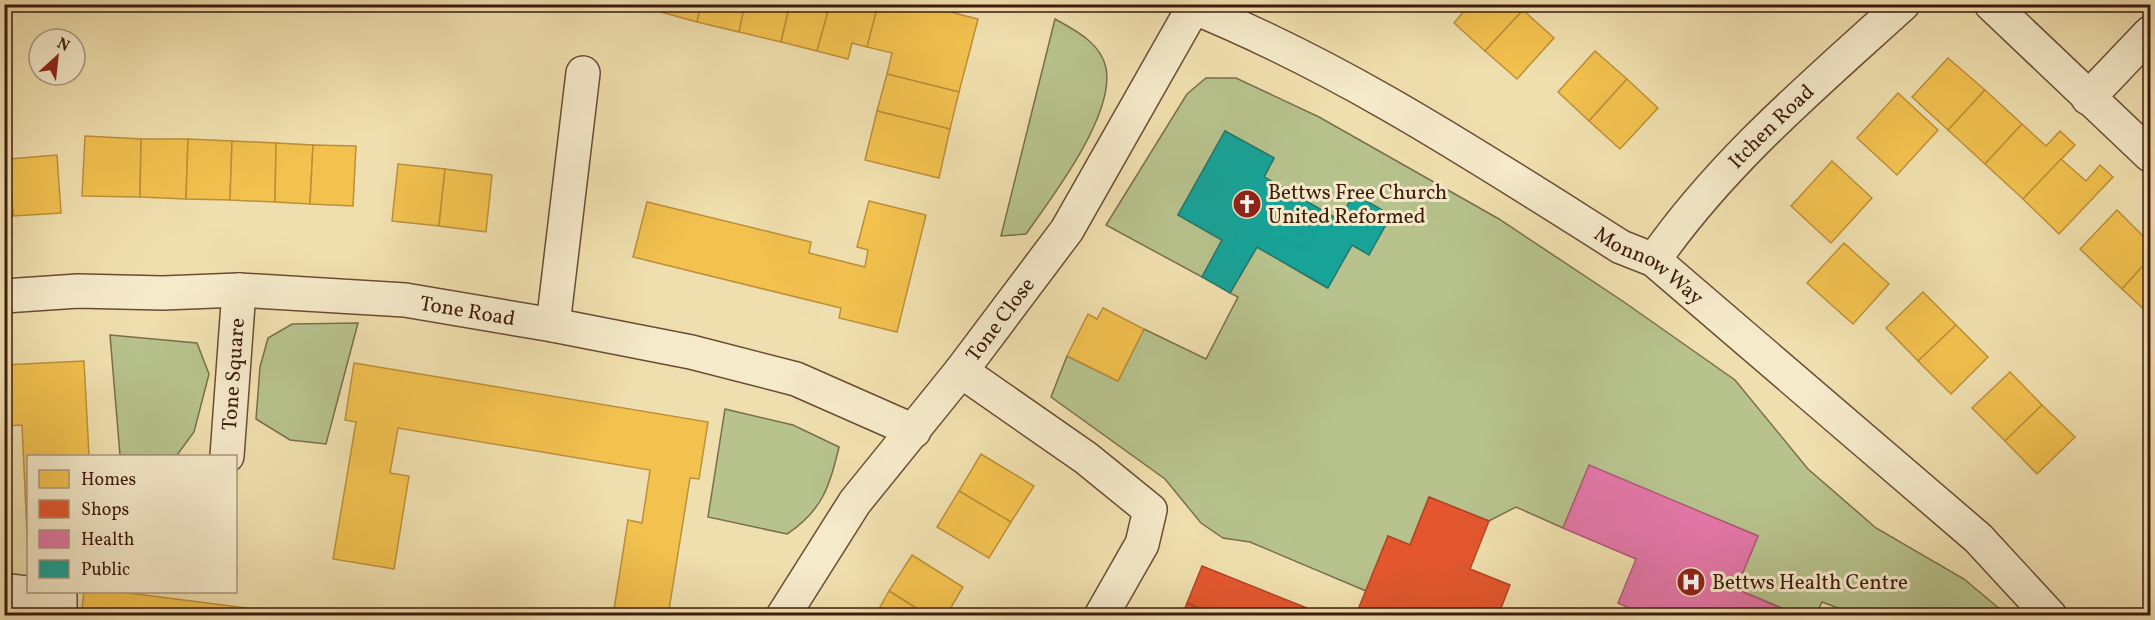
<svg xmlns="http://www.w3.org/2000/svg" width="2155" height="620" font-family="Vollkorn,serif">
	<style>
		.green { fill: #b7c28c; stroke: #7a6e4c; stroke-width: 1.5 }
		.homes { fill: #f2c14e; stroke: #bc8f3a; stroke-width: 1.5 }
		.shops { fill: #e4572e; stroke: #b24524; stroke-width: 1.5 }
		.health { fill: #e377a8; stroke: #b25b79; stroke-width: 1.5 }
		.public { fill: #17a398; stroke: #237a6e; stroke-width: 1.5 }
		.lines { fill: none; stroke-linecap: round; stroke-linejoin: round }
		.minor-casing { stroke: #6a4c34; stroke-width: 36 }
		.minor { stroke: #f5eaca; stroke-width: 33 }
		.labels { text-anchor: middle; stroke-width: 6; stroke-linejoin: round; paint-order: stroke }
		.street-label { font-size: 21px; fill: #3e1b0c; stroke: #f5eaca }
		.poi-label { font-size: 21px; fill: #3e1b0c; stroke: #f5eaca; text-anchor: start }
	</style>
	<rect width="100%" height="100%" fill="#f0dfae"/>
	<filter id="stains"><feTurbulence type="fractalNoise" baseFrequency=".00333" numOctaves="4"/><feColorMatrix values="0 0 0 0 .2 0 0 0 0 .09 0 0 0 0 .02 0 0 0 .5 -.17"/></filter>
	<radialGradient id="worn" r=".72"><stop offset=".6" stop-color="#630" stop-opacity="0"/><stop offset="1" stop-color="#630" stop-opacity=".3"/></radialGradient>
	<!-- green -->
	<g class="green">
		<path d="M 1055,19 C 1075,30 1101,43 1106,68 C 1115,115 1052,197 1026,234 L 1001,236 Z"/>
		<polygon points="1206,78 1236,78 1319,117 1499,219 1624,302 1735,380 1808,469 1876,528 1964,579 2007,615 1857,615 1822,602 1816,615 1799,615 1736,589 1758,536 1589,466 1563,528 1516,507 1489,521 1429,497 1410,545 1388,536 1366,591 1250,542 1223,538 1201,523 1165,479 1051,397 1067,356 1118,381 1144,329 1206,359 1238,297 1230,293 1257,247 1327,288 1352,245 1369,254 1391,216 1354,194 1339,220 1264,177 1274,158 1225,131 1178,215 1222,240 1202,277 1106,225 1187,94"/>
		<polygon points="358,323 326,444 290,440 256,419 260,367 268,338 292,324"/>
		<polygon points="110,335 197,343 209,374 194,432 177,455 120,455"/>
		<path d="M 725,409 L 793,425 L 839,447 C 830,486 822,511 787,534 L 708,517 Z"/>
	</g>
	<!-- homes -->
	<g class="homes">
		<polygon points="628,4 658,4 657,11"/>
		<polygon points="658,4 701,4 697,22 657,11"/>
		<polygon points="701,4 745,4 739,32 697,22"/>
		<polygon points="745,4 790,4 781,42 739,32"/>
		<polygon points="790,4 830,4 817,51 781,42"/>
		<polygon points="830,4 878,5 867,47 852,43 848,59 817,51"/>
		<polygon points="905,4 919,4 978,19 959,92 887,74 892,53 867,47 878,5 903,12"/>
		<polygon points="1470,4 1517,4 1523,10 1485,51 1454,23"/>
		<polygon points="1523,10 1554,38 1517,79 1485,51"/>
		<polygon points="1595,51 1627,79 1589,121 1558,92"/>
		<polygon points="1948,58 1985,90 1948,130 1912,97"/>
		<polygon points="887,74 959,92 950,129 877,111"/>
		<polygon points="1627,79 1658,108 1620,149 1589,121"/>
		<polygon points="1985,90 2022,124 1985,164 1948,130"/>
		<polygon points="1898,93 1938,130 1897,175 1857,138"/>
		<polygon points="877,111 950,129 939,178 865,160"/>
		<polygon points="2022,124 2046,146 2060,131 2075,145 2023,199 1985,164"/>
		<polygon points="85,136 141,139 140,197 82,196"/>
		<polygon points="141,139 188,139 186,199 140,197"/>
		<polygon points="188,139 232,141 230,200 186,199"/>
		<polygon points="232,141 276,143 275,202 230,200"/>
		<polygon points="276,143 313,145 310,204 275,202"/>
		<polygon points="313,145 356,146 353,206 310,204"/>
		<polygon points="57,155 61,213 13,216 9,159"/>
		<polygon points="4,159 9,159 13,216 4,216"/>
		<polygon points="2061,159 2086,181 2100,165 2113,177 2059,234 2023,199"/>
		<polygon points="1832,161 1872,198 1831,243 1791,206"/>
		<polygon points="398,164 445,169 439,226 392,221"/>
		<polygon points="445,169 492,175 486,232 439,226"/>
		<polygon points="869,201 926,215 897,332 839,318 841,308 633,257 647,202 811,242 809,253 865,267 868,250 857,247"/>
		<polygon points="2117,210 2147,240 2150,236 2150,258 2122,289 2080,249"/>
		<polygon points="1844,243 1889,284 1853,324 1807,283"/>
		<polygon points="2150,258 2150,315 2122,289"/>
		<polygon points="1923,292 1956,325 1918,361 1886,328"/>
		<polygon points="1103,308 1144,329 1118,381 1067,356 1088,314 1097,319"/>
		<polygon points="1956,325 1988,357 1951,394 1918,361"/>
		<polygon points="84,361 89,456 28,456 28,555 22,425 4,426 4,365"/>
		<polygon points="354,363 708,422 699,479 690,478 668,616 613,616 628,520 642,523 650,470 398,428 390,473 409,476 394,569 333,559 356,422 345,420"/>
		<polygon points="2010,372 2042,405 2005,441 1972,408"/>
		<polygon points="2042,405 2075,437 2037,474 2005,441"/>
		<polygon points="981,454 1034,486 1011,522 959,491"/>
		<polygon points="959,491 1011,522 989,558 937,527"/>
		<polygon points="912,555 963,587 946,616 929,616 889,591"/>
		<polygon points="889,591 929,616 875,616"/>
		<polygon points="84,592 121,592 310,616 81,616"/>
	</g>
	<!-- shops -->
	<g class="shops">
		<polygon points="1429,497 1489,521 1470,569 1510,585 1498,616 1366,616 1357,612 1388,536 1410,545"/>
		<polygon points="1202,566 1327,616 1218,616 1187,603"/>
		<polygon points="1187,603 1218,616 1182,616"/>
	</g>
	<!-- health -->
	<polygon class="health" points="1589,465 1758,536 1736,589 1799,616 1647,616 1618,603 1636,559 1563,528"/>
	<!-- public -->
	<polygon class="public" points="1225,131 1274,158 1264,177 1339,220 1354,194 1391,215 1369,255 1352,245 1328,288 1257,247 1230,293 1202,277 1222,240 1178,215"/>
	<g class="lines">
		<!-- minor casing -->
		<g class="minor-casing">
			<g id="minor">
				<path id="s1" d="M 1185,4 C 1341,66 1480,158 1621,247 L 1654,260 L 1978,538 L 2050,616"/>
				<polyline points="1991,4 2150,155"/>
				<polyline points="2088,98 2150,33"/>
				<path id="s2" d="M 1654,260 C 1722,162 1815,84 1903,4"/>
				<path id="s3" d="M 4,296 L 78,291 L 163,293 L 239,290 L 405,300 L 553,325 L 691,352 L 796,379 L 914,431"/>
				<polyline points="553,325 583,73"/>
				<polyline points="961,371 1086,458 1150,510 1142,544 1101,616"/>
				<path id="s4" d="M 227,456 L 239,290"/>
				<polyline points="4,590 60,597 60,616"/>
				<path id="s5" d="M 783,616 L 855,502 L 961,371 L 1067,230 L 1193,8"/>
			</g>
		</g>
		<!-- minor -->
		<use href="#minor" class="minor"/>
	</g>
	<!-- icons -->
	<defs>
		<g id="church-disc" transform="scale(1.5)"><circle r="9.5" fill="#8f2418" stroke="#f5eaca"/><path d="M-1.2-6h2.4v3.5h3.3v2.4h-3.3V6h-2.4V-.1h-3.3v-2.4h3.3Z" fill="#fff"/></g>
		<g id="hospital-disc" transform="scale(1.5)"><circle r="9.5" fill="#8f2418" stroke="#f5eaca"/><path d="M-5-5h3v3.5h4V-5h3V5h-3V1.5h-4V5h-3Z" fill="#fff"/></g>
	</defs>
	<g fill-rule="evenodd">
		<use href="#church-disc" x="1247" y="204"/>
		<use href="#hospital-disc" x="1691" y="582"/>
	</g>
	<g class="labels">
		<!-- street labels -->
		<g class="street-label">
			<text dy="7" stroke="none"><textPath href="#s2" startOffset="178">Itchen Road</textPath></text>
			<text dy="7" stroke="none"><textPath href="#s1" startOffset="534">Monnow Way</textPath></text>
			<text dy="7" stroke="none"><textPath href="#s3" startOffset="465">Tone Road</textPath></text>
			<text dy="7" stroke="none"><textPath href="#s5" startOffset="368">Tone Close</textPath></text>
			<text dy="7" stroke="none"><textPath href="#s4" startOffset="82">Tone Square</textPath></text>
		</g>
		<!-- poi labels -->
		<g class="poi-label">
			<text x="1268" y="199">Bettws Free Church<tspan x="1268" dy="24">United Reformed</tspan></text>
			<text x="1712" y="589">Bettws Health Centre</text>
		</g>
	</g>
	<!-- margin -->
	<rect width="2155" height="620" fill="none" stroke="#f0dfae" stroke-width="24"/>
	<rect x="6" y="6" width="2143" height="608" fill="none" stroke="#3e1b0c" stroke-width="3"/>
	<rect x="12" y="12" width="2131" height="596" fill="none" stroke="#3e1b0c" stroke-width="1.5"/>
	<!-- legend -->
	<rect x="27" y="455" width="210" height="138" fill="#f5eaca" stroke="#ac977e" stroke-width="1.5"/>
	<rect x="39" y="470" width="30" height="18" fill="#f2c14e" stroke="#ac977e" stroke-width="1.5"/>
	<text x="81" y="485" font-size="18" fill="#3e1b0c">Homes</text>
	<rect x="39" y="500" width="30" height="18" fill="#e4572e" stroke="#ac977e" stroke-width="1.5"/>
	<text x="81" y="515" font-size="18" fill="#3e1b0c">Shops</text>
	<rect x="39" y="530" width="30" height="18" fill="#e377a8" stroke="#ac977e" stroke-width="1.5"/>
	<text x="81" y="545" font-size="18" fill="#3e1b0c">Health</text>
	<rect x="39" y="560" width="30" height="18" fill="#17a398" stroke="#ac977e" stroke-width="1.5"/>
	<text x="81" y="575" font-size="18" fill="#3e1b0c">Public</text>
	<!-- north arrow -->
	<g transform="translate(57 57) rotate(27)"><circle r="28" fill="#f5eaca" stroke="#ac977e" stroke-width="1.5"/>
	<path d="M0-4.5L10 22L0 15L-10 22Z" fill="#8f2418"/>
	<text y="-9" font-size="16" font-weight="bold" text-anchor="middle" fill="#3e1b0c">N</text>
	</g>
	<rect width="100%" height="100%" filter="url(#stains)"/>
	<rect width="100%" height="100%" fill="url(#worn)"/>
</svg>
